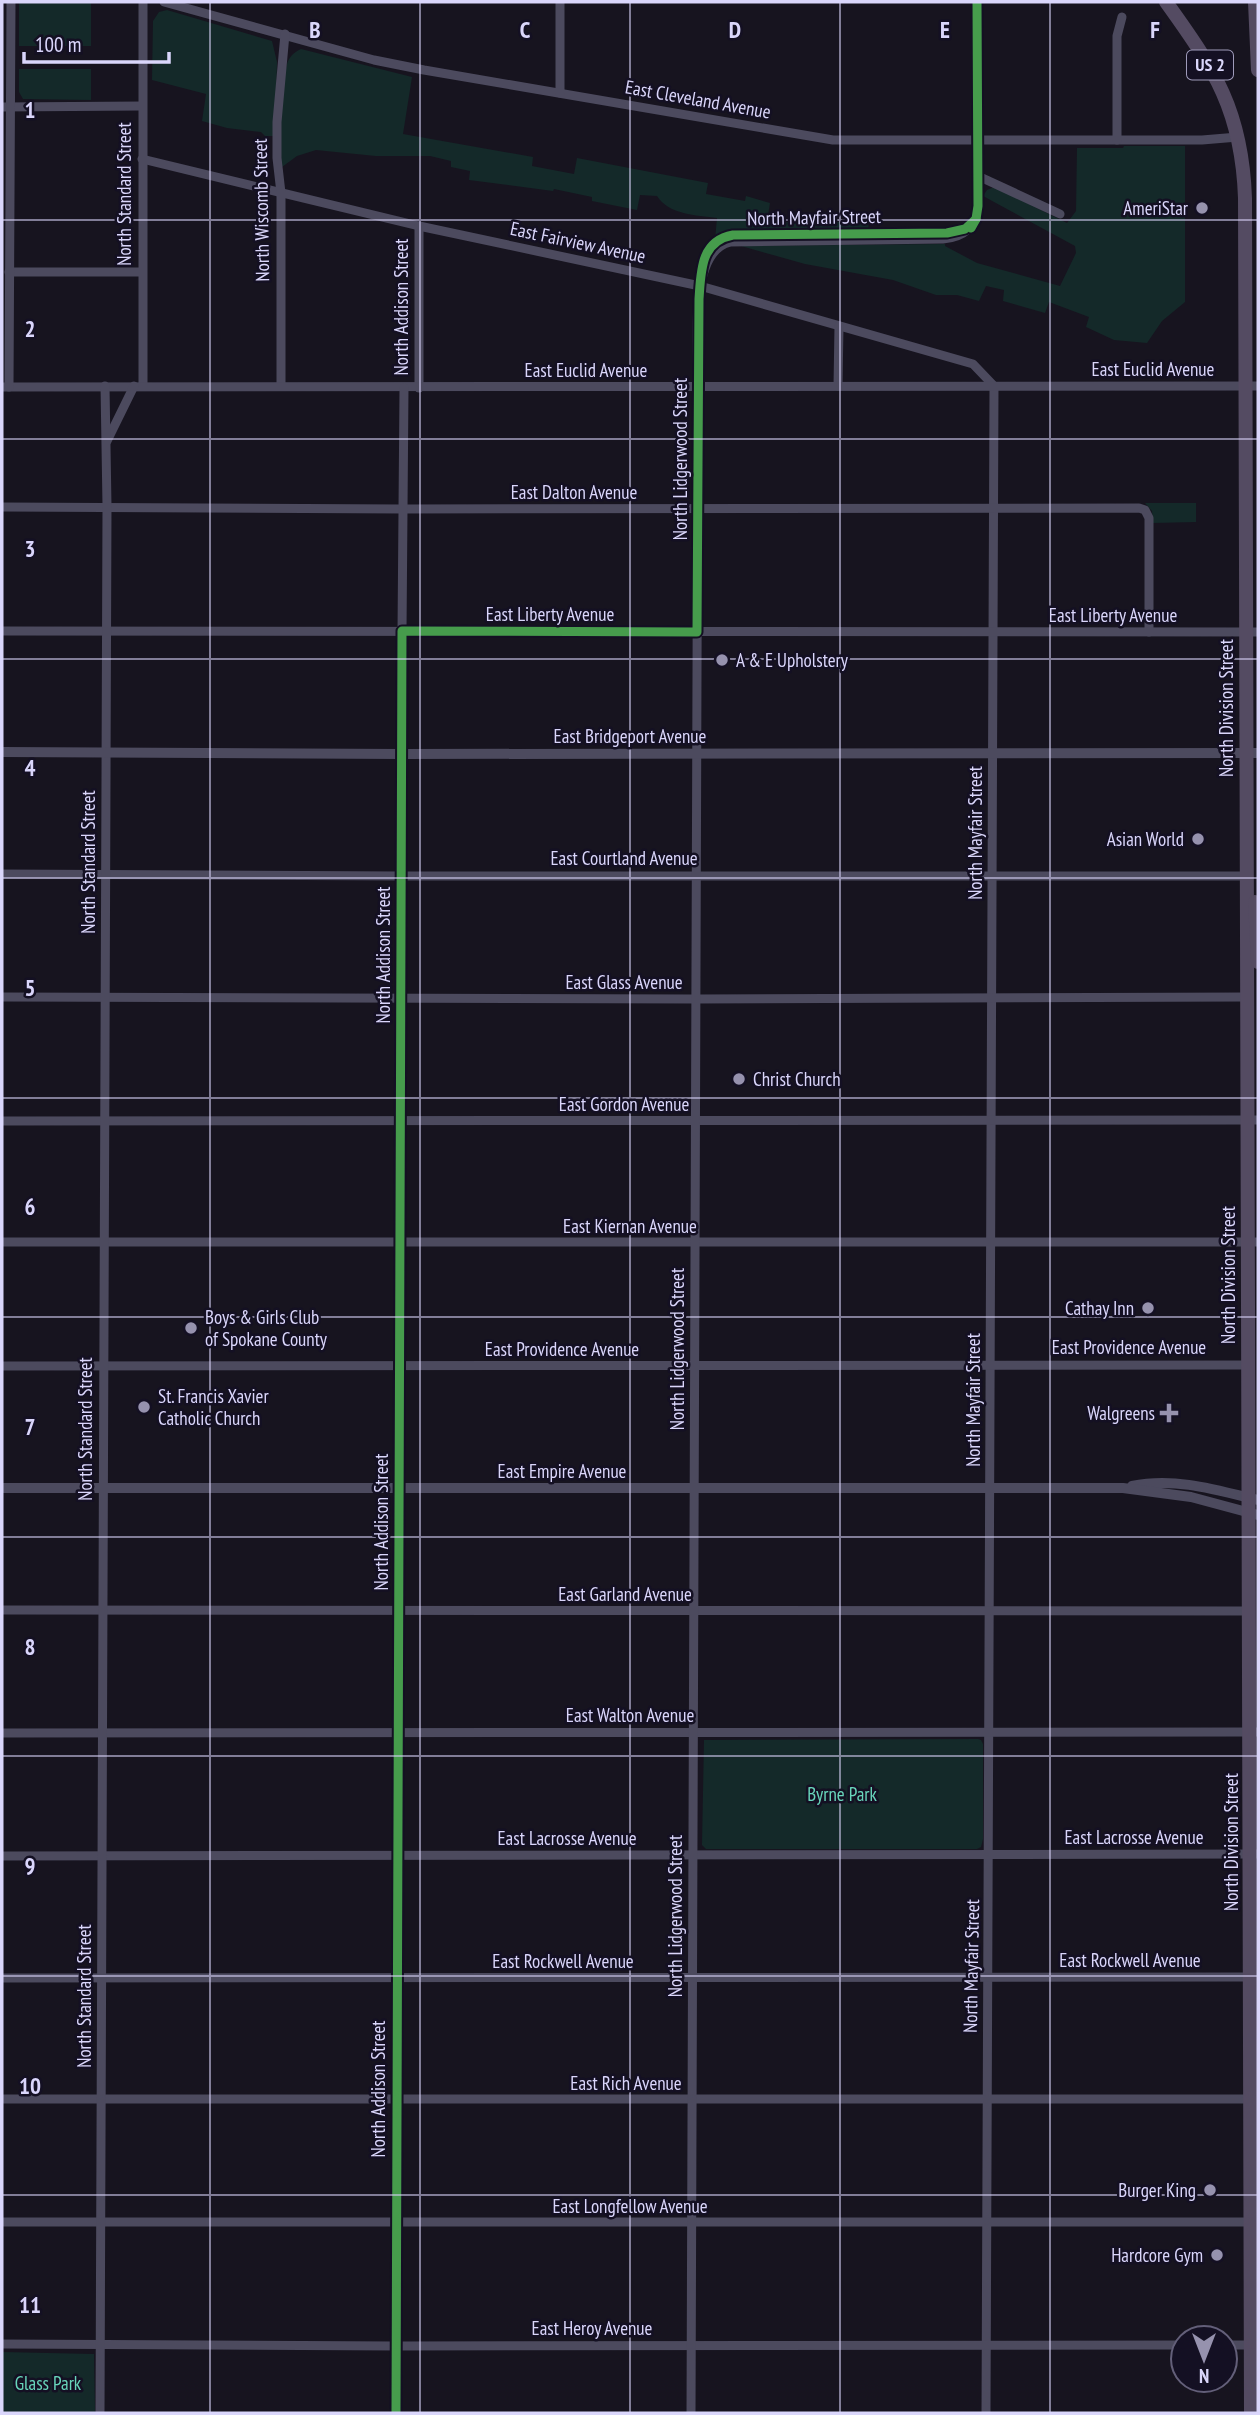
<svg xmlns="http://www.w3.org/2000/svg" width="1260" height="2415" font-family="'PT Sans Narrow',sans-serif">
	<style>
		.green { fill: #142929 }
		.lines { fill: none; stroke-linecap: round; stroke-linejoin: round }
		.minor { stroke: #4c4a5e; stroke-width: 9 }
		.tertiary { stroke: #4c4a5e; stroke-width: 10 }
		.primary { stroke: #544b62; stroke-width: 14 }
		.cycleway-casing { stroke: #141023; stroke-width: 13 }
		.cycleway { stroke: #469c4c; stroke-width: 9 }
		.grid { fill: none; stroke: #dad6fb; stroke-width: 2; stroke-opacity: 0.55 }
		.poi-dot { fill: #9692ae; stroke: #141023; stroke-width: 2.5 }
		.labels { text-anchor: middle; stroke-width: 5; stroke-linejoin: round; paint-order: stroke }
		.shield { fill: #141023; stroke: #9f9bba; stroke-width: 2 }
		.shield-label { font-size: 18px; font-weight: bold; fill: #dad6fb }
		.street-label { font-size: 19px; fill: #dad6fb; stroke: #141023 }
		.poi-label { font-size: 19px; fill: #dad6fb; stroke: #141023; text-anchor: end }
		.park-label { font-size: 19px; fill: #68d5bb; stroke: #141023 }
		.grid-label { font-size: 23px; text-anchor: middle; font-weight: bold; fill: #dad6fb; stroke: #141023; stroke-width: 5; stroke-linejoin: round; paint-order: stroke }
	</style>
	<rect width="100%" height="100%" fill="#17141f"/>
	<!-- green -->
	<g class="green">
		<rect x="19" y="2" width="72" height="44"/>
		<polygon points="167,10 272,41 277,62 275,136 265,136 261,132 227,128 202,121 206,94 152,80 153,21 159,12"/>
		<path d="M 301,49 L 412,77 L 403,134 L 533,157 L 532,166 L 574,174 L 577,158 L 708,183 L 706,194 L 745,201 L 746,196 L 770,203 L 767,222 L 868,222 L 869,232 L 739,234 L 728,235 L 715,240 L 717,218 C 696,215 669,215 657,196 L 640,195 L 637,210 L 592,201 L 592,197 L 554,189 L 553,191 L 469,180 L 470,171 L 451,167 L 451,161 L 430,156 L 376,156 L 316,150 L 297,156 L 282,167 C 274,148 281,85 287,64 C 289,57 294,52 301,49 Z"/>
		<polygon points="19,69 91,69 91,100 23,99 19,92"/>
		<polygon points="1124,146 1185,146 1185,302 1162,321 1147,343 1114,340 1086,327 1089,317 1049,302 1045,313 1003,301 1004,290 986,286 979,301 957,295 936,295 893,280 805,264 741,246 945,244 945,246 977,263 1060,286 1076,253 1075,246 983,196 987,190 994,187 1067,223 1076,211 1077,148 1123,148"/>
		<polygon points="1145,503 1196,503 1196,522 1153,523 1152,511"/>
		<polygon points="978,1739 981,1740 983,1744 983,1839 981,1847 977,1849 706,1849 702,1845 704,1740"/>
		<polygon points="2,2352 94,2354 95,2413 2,2413"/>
	</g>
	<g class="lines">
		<!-- minor -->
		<g class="minor">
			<polyline points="164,2 374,60 424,70 833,140 1202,140 1238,137"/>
			<polyline points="560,93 560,2"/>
			<polyline points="2,107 142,106"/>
			<polyline points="1117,140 1117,36 1122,17"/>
			<polyline points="142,159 419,226 700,286 973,364 994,386 986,2413"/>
			<polyline points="978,176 1060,214"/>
			<polyline points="419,226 419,388"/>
			<polyline points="9,272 142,272"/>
			<polyline points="143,386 143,2"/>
			<polyline points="281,386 281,193 277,158 277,122 285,34"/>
			<polyline points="838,386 839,326"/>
			<polyline points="2,387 1258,386"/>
			<polyline points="9,387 11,2"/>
			<polyline points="107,441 134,386"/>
			<polyline points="2,507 403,509 1139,508 1145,510 1149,518 1149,632"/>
			<polyline points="2,631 1258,632"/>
			<polyline points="401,754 404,388"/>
			<polyline points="2,874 401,876 1246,876"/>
			<polyline points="2,997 696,999 1247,997"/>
			<polyline points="2,1121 1258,1120"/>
			<polyline points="2,1242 1258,1242"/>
			<polyline points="2,1366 1248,1365"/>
			<polyline points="2,1610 1249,1611"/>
			<polyline points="2,1733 1258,1732"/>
			<polyline points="2,1856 1258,1854"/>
			<polyline points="2,1978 1250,1977"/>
			<polyline points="2,2099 1250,2099"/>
			<polyline points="2,2222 1258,2222"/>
			<polyline points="2,2344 396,2346 1183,2345"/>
			<polyline points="1225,2345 1250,2345"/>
			<polyline points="100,2413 107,506 105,386"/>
			<path d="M 691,2413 L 698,387 C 698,352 687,252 730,242 L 943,239 C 964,237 976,227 978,206 L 977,2"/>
		</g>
		<!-- tertiary -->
		<g class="tertiary">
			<polyline points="2,752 401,754 1258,753"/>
			<path d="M 1132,1486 C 1175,1477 1217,1490 1258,1500"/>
			<polyline points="2,1488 1123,1488 1191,1497 1258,1515"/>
			<polyline points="396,2413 401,754"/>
		</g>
		<!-- primary -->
		<g class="primary">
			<path d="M 1166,2 C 1215,70 1242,111 1245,198 L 1251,2413"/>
			<polyline points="1255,2 1258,70"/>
			<polyline points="1255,902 1258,962"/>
		</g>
		<!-- cycleway casing -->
		<g class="cycleway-casing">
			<g id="cycleway">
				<polyline points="971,228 976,219 978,206 977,2"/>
				<path d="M 396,2413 L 402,631 L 697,632 L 699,299 C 701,272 700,241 733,235 L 947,233 L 965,229 L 976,219"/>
			</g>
		</g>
		<!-- cycleway -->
		<use href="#cycleway" class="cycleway"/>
	</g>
	<!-- grid -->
	<path class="grid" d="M 210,2 L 210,2413M 420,2 L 420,2413M 630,2 L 630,2413M 840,2 L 840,2413M 1050,2 L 1050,2413M 2,220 L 1258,220M 2,439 L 1258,439M 2,659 L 1258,659M 2,878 L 1258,878M 2,1098 L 1258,1098M 2,1317 L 1258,1317M 2,1537 L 1258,1537M 2,1756 L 1258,1756M 2,1976 L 1258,1976M 2,2195 L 1258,2195"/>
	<!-- markers -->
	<g class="poi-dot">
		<circle cx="1202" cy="208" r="7"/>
		<circle cx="722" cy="660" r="7"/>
		<circle cx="1198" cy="839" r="7"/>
		<circle cx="739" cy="1079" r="7"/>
		<circle cx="1148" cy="1308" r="7"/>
		<circle cx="191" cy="1328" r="7"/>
		<circle cx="144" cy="1407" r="7"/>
		<path d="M1165.5 1402.5h7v7h7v7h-7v7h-7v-7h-7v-7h7z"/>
		<circle cx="1210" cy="2190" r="7"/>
		<circle cx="1217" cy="2255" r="7"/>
	</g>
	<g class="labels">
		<!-- shield labels -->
		<rect class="shield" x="1187" y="50.5" width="46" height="29" rx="5"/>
		<g class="shield-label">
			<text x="1210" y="71">US 2</text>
		</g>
		<!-- street labels -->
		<g class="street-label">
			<text transform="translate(698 99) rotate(10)" y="7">East Cleveland Avenue</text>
			<text transform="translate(124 194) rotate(-90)" y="7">North Standard Street</text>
			<text transform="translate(261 210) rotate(-91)" y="7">North Wiscomb Street</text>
			<text transform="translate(814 217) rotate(-1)" y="7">North Mayfair Street</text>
			<text transform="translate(578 242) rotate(12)" y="7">East Fairview Avenue</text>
			<text transform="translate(401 307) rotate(-90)" y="7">North Addison Street</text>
			<text x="1153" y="376">East Euclid Avenue</text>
			<text x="586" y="377">East Euclid Avenue</text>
			<text transform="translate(680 459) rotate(-90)" y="7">North Lidgerwood Street</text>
			<text x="574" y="499">East Dalton Avenue</text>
			<text x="550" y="621">East Liberty Avenue</text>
			<text x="1113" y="622">East Liberty Avenue</text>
			<text transform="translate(1226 708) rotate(-90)" y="7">North Division Street</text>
			<text x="630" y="743">East Bridgeport Avenue</text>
			<text transform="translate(975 833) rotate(-90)" y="7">North Mayfair Street</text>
			<text x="624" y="865">East Courtland Avenue</text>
			<text transform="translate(88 862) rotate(-90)" y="7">North Standard Street</text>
			<text transform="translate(383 955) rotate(-90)" y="7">North Addison Street</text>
			<text x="624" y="989">East Glass Avenue</text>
			<text x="624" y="1111">East Gordon Avenue</text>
			<text x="630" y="1233">East Kiernan Avenue</text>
			<text transform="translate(1228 1275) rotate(-90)" y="7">North Division Street</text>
			<text x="1129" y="1354">East Providence Avenue</text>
			<text x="562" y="1356">East Providence Avenue</text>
			<text transform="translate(677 1349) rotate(-90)" y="7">North Lidgerwood Street</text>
			<text transform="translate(973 1400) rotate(-90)" y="7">North Mayfair Street</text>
			<text transform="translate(85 1429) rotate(-90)" y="7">North Standard Street</text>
			<text x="562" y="1478">East Empire Avenue</text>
			<text transform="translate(381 1522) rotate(-90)" y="7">North Addison Street</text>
			<text x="625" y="1601">East Garland Avenue</text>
			<text x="630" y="1722">East Walton Avenue</text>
			<text x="1134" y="1844">East Lacrosse Avenue</text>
			<text x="567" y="1845">East Lacrosse Avenue</text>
			<text transform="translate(1231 1842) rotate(-90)" y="7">North Division Street</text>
			<text transform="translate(675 1916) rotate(-90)" y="7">North Lidgerwood Street</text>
			<text x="1130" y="1967">East Rockwell Avenue</text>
			<text x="563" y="1968">East Rockwell Avenue</text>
			<text transform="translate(971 1966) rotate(-89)" y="7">North Mayfair Street</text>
			<text transform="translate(84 1996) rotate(-90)" y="7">North Standard Street</text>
			<text x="626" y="2090">East Rich Avenue</text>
			<text transform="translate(378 2089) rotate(-90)" y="7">North Addison Street</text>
			<text x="630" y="2213">East Longfellow Avenue</text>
			<text x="592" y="2335">East Heroy Avenue</text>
		</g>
		<!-- poi labels -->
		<g class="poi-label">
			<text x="1188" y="215">AmeriStar</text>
			<text x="736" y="667" text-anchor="start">A &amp; E Upholstery</text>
			<text x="1184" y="846">Asian World</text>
			<text x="753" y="1086" text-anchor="start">Christ Church</text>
			<text x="1134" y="1315">Cathay Inn</text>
			<text x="205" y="1324" text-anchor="start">Boys &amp; Girls Club<tspan x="205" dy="22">of Spokane County</tspan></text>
			<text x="158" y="1403" text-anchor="start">St. Francis Xavier<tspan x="158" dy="22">Catholic Church</tspan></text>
			<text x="1155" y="1420">Walgreens</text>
			<text x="1196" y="2197">Burger King</text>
			<text x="1203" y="2262">Hardcore Gym</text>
		</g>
		<!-- park labels -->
		<g class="park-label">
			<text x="842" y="1801">Byrne Park</text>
			<text x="48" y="2390">Glass Park</text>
		</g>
	</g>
	<g class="grid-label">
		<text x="315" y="38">B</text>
		<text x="525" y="38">C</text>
		<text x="735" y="38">D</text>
		<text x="945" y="38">E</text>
		<text x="1155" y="38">F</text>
		<text x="30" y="118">1</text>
		<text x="30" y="337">2</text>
		<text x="30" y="557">3</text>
		<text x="30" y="776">4</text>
		<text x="30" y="996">5</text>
		<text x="30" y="1215">6</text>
		<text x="30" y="1435">7</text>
		<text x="30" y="1655">8</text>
		<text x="30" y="1874">9</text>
		<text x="30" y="2094">10</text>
		<text x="30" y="2313">11</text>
	</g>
	<!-- border -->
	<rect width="1260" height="2415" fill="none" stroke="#dad6fb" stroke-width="7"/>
	<!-- north arrow -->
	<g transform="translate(1204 2359) rotate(180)"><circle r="33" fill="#141023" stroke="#635f79" stroke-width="2"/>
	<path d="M0-5L12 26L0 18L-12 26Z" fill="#9692ae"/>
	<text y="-10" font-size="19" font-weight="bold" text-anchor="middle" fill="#dad6fb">N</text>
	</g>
	<!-- scale -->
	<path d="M24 52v10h145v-10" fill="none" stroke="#dad6fb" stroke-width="3.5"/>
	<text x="35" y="52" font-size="21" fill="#dad6fb" stroke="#141023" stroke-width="5" paint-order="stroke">100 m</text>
</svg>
